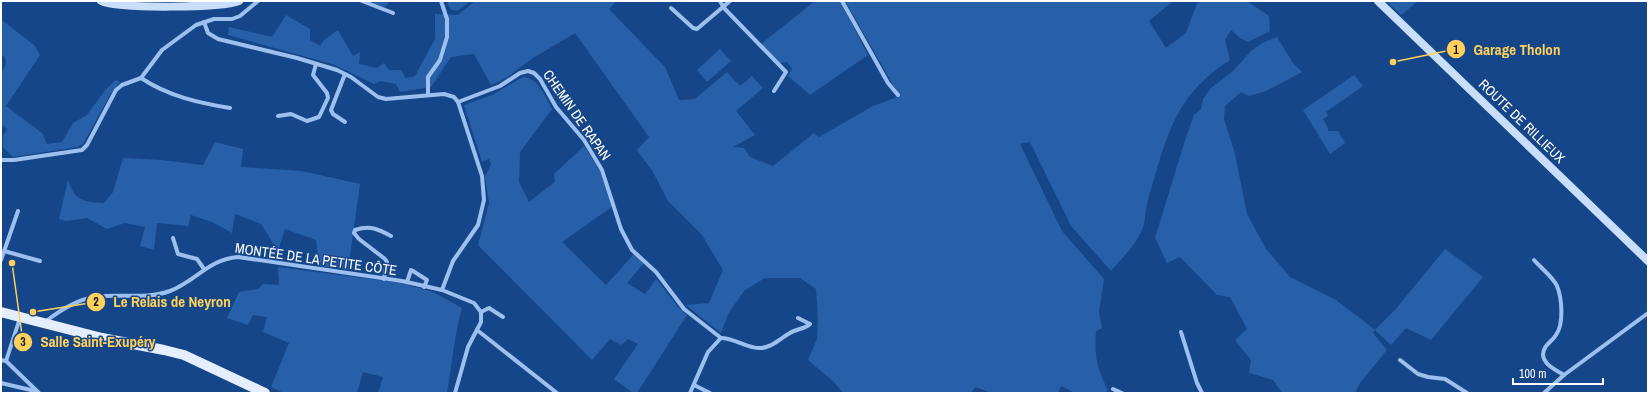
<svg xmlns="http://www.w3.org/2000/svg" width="1649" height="394" font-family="'Archivo Narrow',sans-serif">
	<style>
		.green { fill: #2760a8 }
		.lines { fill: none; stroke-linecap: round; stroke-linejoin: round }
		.street { stroke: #9cc0ef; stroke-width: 4 }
		.secondary { stroke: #c9defa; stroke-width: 8 }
		.primary { stroke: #e4eeff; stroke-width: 10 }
		.labels { text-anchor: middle; stroke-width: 3; stroke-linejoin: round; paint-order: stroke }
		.street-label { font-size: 14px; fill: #fff; stroke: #154689 }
		.leader { fill: none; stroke: #ffd15a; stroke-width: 1.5 }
		.callout-dot { fill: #ffd15a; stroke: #154689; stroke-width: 1.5 }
		.mark-label { font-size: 12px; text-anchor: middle; font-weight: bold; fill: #111 }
		.callout-label { font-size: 15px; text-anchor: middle; font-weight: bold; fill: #ffd15a; stroke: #154689; stroke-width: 3; stroke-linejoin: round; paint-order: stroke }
	</style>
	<rect width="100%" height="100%" fill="#154689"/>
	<!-- green -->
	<g class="green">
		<polygon points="368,1 390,1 385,7"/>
		<polygon points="447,1 471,1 457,11 450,9"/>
		<path d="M 475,1 L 616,1 L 609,9 L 665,67 L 679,100 L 695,99 L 727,72 L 740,86 L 752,76 L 763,88 L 736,111 L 755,135 L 733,147 L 744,148 L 750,157 L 773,166 L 814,133 L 819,137 L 873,106 L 897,97 L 896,90 L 845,1 L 1173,1 L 1149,21 L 1166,48 L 1186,33 L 1198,1 L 1247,1 L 1269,16 L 1270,31 L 1248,42 L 1240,38 L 1231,30 L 1225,40 L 1230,60 C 1173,96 1166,140 1148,200 C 1145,209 1146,221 1142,230 C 1135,246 1122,258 1111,271 L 1071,226 L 1030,142 L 1020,144 L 1062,231 L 1104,279 L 1099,312 L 1102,328 L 1096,331 C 1094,355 1097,369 1108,390 L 1106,393 L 1075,393 L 1061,386 L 1058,393 L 992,393 L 975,387 L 971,393 L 843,393 L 834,382 L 808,360 L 817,339 L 818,319 L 816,289 L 800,278 L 765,278 L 744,291 L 728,314 L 721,333 L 686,305 L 709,303 L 723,270 L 702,235 L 668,201 L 653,172 L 637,150 L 649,137 L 575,33 L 533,58 L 506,78 L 491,85 L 474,54 L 451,57 L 431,87 L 400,92 L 396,84 L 380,81 L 374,84 L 335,65 L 228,35 L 229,27 L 272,37 L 286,15 L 310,29 L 310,40 L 320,46 L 324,40 L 338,30 L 353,56 L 360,52 L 359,64 L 377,68 L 384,63 L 389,70 L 401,70 L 406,78 L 415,76 L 435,39 L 435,14 L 458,15 Z"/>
		<polygon points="815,1 840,1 868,55 810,95 788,76 792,69 787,62 780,63 761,44"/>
		<polygon points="1386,1 1418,1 1401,15"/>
		<polygon points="3,21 34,45 40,55 6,106 42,133 47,144 62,142 73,123 87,115 106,89 116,80 120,82 111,93 83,144 77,147 13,157 3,147 3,136 7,129 1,124 1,73 6,64 5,57 1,55 1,22"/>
		<polygon points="1277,37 1293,63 1302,72 1266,91 1249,96 1241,92 1225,106 1224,119 1235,154 1247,214 1266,249 1290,277 1336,300 1375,330 1395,310 1445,249 1483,277 1431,340 1406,328 1391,345 1375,330 1373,333 1387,350 1360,383 1355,393 1282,393 1273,380 1249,373 1251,360 1235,340 1247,329 1230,297 1217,295 1180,257 1167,263 1155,238 1186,137 1194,115 1201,109 1203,99 1211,88 1233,71 1251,51 1262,43"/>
		<polygon points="720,49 731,61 707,82 697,70"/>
		<polygon points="1354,75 1363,86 1326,112 1328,116 1323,119 1328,128 1328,131 1338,131 1345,143 1330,154 1303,110"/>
		<path d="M 523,77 C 539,78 545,97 552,109 L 520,152 L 519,182 L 529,202 L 555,182 L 554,174 L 584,146 L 601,172 L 613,206 L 562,242 L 606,285 L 634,254 L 644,263 L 627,283 L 645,294 L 656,279 L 678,307 L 687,315 L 637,393 L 633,393 L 614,379 L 638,344 L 628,339 L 621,345 L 610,339 L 592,360 L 478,245 L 489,203 L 485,177 L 491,164 L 489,159 L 482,162 L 464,105 L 492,95 Z"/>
		<path d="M 215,142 L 243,149 L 241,167 L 302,171 L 360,184 L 348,270 L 319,266 L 316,240 L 285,229 L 278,251 L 261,224 L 235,214 L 232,233 L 212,222 L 191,215 L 188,226 L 157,223 L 154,250 L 140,246 L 145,227 L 125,223 L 107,229 L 87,218 L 66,221 L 59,219 L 68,180 C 75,201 83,202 104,203 L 113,192 L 123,158 L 161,160 L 203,165 Z"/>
		<path d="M 278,267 L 400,283 L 433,292 L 462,308 C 454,336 452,365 447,393 L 378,393 L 383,377 L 363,372 L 357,393 L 284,393 L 271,387 L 289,343 L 263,332 L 267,317 L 253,315 L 248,325 L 227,318 L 239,292 L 258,289 L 263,284 L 279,285 Z"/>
	</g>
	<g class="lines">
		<!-- street -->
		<g class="street">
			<polyline points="362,1 393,13"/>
			<polyline points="720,1 724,8 786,72 774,91"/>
			<polyline points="842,1 888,83 898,95"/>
			<polyline points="671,8 693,28 697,29 730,1"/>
			<polyline points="204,22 208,33 218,39 297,58 337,70 351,77 378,97 386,99 444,94 454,97 458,102 482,176 484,200 478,225 453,261 442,290"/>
			<polyline points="345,74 331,110 333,114 345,122"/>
			<path d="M 141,78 C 168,96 199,103 230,108"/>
			<polyline points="428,95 428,77 440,60 447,37 447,19 441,1"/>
			<polyline points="458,102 500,86 520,73 528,71 534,73 540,79 556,107 584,140 602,170 621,229 632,250 656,272 684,309 721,338 708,352 690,393"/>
			<polyline points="278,116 291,114 307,121 319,117 328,98 327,93 313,75 316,64"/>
			<polyline points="1,160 14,160 82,150 87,145 116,90 122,85 141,78 162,50 196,25 214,19 232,19 240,16 258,1"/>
			<polyline points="173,238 178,254 197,259 204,269"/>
			<polyline points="4,251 40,261"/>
			<polyline points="1,260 18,211"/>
			<path d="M 1534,260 C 1541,268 1553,277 1557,286 C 1562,298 1564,324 1556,335 C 1552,342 1543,345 1543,355 C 1544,365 1556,370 1564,375"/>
			<path d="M 384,279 L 387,262 L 385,259 L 359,239 L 354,233 L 355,230 C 370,225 378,229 391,236"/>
			<polyline points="407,282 411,270 413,271 427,280 424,287"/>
			<polyline points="481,312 489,308 503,317"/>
			<path d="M 45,322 C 59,311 76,300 94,297 C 119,293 145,300 170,291 C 196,281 209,259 238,257 L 402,281 L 442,290 L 474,303 L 481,312 L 481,322 L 468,347 L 455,393"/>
			<polyline points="477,330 557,393"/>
			<polyline points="1181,332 1197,383 1202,393"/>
			<path d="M 721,338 C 736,338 752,352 766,347 C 775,345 782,337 790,333 C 796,329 805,329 810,324 L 798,318"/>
			<polyline points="1,360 6,361 20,318"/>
			<polyline points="1400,360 1418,374 1428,377 1445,379 1467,393"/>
			<polyline points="6,361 39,393"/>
			<polyline points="1,383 35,391"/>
			<polyline points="694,385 710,393"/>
			<polyline points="1113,389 1122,393"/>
			<polyline points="1544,393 1564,375 1648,313"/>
		</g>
		<!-- secondary -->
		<g class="secondary">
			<path d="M 101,1 C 118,9 222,8 239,1"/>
			<polyline points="1378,1 1648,261"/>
		</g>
		<!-- primary -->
		<polyline class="primary" points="1,312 102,338 164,350 184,355 265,393"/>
	</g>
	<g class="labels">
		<!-- street labels -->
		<g class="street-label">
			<text transform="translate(577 115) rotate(55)" y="5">CHEMIN DE RAPAN</text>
			<text transform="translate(1522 121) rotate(44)" y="5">ROUTE DE RILLIEUX</text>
			<text transform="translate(316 259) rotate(8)" y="5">MONTÉE DE LA PETITE CÔTE</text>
		</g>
	</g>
	<!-- callouts -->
	<path class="leader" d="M1393 62L1456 49M33 312L96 302M12 263L23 342"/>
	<g class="callout-dot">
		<circle cx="1393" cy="62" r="4"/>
		<circle cx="33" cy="312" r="4"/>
		<circle cx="12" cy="263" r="4"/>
		<circle cx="1456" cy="49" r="10"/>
		<circle cx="96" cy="302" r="10"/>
		<circle cx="23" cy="342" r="10"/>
	</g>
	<g class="mark-label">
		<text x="1456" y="54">1</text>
		<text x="96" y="306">2</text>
		<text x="23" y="346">3</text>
	</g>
	<g class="callout-label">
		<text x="1517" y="55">Garage Tholon</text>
		<text x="172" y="307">Le Relais de Neyron</text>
		<text x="98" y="347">Salle Saint-Exupéry</text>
	</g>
	<!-- border -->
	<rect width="1649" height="394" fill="none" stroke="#ffffff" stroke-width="4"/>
	<!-- scale -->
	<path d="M1513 378v6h90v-6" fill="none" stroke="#ffffff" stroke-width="2"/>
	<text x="1519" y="378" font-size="12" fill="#ffffff" stroke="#154689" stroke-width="3" paint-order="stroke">100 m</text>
</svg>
